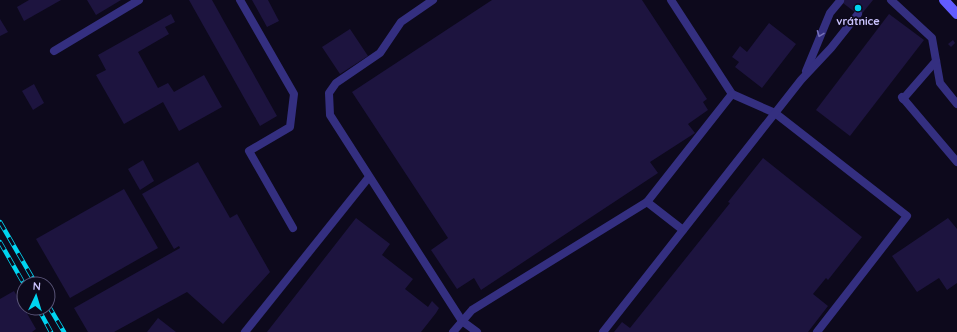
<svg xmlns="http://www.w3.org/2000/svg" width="957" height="332" font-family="Quicksand,sans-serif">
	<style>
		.building { fill: #1d143f }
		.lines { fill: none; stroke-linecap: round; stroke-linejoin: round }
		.service { stroke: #342f80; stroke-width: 8 }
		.secondary { stroke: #625cff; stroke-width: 10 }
		.rail-casing { stroke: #00d4f0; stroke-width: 4.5 }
		.rail { stroke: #0d091c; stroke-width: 3; stroke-dasharray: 9; stroke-linecap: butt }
		.oneway { stroke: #7872b9 }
		.poi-dot { fill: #00d4f0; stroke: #0d091c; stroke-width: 1.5 }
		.labels { text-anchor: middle; stroke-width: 3.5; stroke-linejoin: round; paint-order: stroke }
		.poi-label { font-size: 11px; font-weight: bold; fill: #ccc5ff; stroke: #0d091c }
	</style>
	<rect width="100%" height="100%" fill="#0d091c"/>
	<!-- building -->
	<g class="building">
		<polygon points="29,0 61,0 24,21 17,7"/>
		<polygon points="87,0 121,0 96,15"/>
		<polygon points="189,0 212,0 277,116 260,126"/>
		<polygon points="252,0 268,0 279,21 267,27"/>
		<polygon points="492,0 642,0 707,99 703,102 708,110 688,124 695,133 650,162 658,173 481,290 474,278 457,289 431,250 448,238 352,92"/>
		<polygon points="839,0 873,0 860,16"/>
		<polygon points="171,14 175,22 165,27 169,34 138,52 158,88 168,83 174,92 204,75 222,107 179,131 163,102 124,124 96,75 106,70 98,55"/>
		<polygon points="889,14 924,40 850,136 816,110"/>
		<polygon points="0,19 8,32 0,36"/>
		<polygon points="769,23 796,44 762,88 735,67 739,62 732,57 740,46 747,52"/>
		<polygon points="350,29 368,56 340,74 322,47"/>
		<polygon points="953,40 955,43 951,47 948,44"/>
		<polygon points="34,84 44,103 33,110 22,91"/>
		<polygon points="763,158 862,237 828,280 826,278 813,294 828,306 808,332 614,332 622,322 630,328 730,203 728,202"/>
		<polygon points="143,160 154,181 140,190 128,169"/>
		<polygon points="198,162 230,218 237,214 270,272 223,324 187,292 114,332 88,332 74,308 180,248 179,246 174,249 142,194"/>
		<polygon points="124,189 158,248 70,298 36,239"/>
		<polygon points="356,218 390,244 382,255 413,279 405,289 428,307 432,301 439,308 436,313 421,332 267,332"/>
		<polygon points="948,218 957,229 957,283 947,290 939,278 917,292 892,256"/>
		<polygon points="14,291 36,329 32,332 0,332 0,299"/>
		<polygon points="158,318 176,332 147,332"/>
	</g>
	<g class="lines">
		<!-- service -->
		<g class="service">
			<polyline points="240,0 294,94 290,127 249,151 293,228"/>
			<polyline points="433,0 401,22 380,53 336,83 329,93 330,115 462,321 477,332"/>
			<polyline points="671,0 732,94 775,113 907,216 817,332"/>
			<polyline points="891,0 932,38 940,83 957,104"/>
			<polyline points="54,51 139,0"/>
			<polyline points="806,71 830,13 840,1"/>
			<polyline points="902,97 957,162"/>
			<polyline points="903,99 936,61"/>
			<polyline points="647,202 732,94"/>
			<polyline points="245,332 369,177"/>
			<polyline points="453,332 472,310 647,202 683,230"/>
			<polyline points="603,332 801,80 831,48 858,14"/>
		</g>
		<!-- secondary -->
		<polyline class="secondary" points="944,0 957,14"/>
		<!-- rail casing -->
		<g class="rail-casing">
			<g id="rail">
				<polyline points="0,222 36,284"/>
				<polyline points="0,242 24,284"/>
				<polyline points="48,305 64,332"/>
				<polyline points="38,308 51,332"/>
			</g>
		</g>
		<!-- rail -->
		<use href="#rail" class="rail"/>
	</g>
	<!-- one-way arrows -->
	<defs><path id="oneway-chevron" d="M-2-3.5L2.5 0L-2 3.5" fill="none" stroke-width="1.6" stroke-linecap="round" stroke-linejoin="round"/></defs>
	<use class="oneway" href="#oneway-chevron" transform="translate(820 34) rotate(111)"/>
	<!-- markers -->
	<circle class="poi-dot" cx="858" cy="8" r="4"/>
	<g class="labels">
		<!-- poi labels -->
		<g class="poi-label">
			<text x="858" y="25">vrátnice</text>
		</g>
	</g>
	<!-- north arrow -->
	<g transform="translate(36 296) rotate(4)"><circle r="19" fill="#0d091c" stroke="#595477"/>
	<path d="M0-3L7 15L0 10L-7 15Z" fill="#00d4f0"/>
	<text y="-6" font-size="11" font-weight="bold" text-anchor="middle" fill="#ccc5ff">N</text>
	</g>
</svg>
